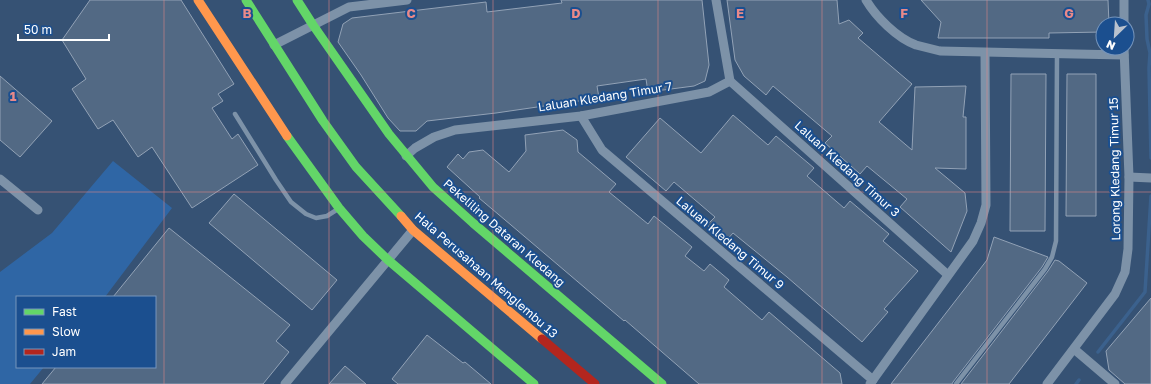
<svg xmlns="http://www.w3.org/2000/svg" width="1151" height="384" font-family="'Golos Text',sans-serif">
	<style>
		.green { fill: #2f66a5 }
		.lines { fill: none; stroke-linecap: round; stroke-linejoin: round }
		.stream { stroke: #3b618d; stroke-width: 3.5 }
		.building { fill: #526984; stroke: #92a2b6 }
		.lane { stroke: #7d92a8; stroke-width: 4.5 }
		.street { stroke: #7d92a8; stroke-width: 9 }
		.fast { stroke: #63d668; stroke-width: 9 }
		.slow { stroke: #ff974d; stroke-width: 9 }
		.jam { stroke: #b3261e; stroke-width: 9 }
		.grid { fill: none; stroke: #e88989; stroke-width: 1; stroke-opacity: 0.55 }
		.labels { text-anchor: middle; stroke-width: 4; stroke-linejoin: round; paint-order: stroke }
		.street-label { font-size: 12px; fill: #fff; stroke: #1b4f8f }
		.grid-label { font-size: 13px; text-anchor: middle; font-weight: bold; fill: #e88989; stroke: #1b4f8f; stroke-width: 4; stroke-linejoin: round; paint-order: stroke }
	</style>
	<rect width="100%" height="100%" fill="#365274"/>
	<!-- green -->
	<polygon class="green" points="113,161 172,208 105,297 17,297 17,367 44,367 30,384 0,384 0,272 52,233"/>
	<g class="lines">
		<!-- stream -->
		<g class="stream">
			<polyline points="1148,0 1149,4 1146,15 1147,39 1150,53 1149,68 1151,158"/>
			<polyline points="1098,352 1145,292 1151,196"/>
			<polyline points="1076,384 1079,380"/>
		</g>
	</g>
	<!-- building -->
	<g class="building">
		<polygon points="90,0 181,0 234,84 218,94 223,101 212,108 232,139 238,134 258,165 192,208 152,147 138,157 113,120 98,129 72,89 86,79 62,40"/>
		<polygon points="561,0 702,0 709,65 705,81 694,86 648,92 646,79 597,86 599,98 496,113 427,121 416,131 400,131 388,118 361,75 338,42 343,24 352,18 486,2 487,12 562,3"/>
		<polygon points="727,0 837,0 839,24 849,20 863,33 858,38 912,84 879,122 912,150 915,87 966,86 963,117 966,117 966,169 935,168 965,193 967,211 951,252 900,207 907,199 867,166 860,174 825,143 832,136 773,86 766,95 744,76 735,60"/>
		<polygon points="921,0 1108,0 1109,24 1103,24 1103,32 1049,33 1049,38 938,38 941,22"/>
		<polygon points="1011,74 1046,74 1045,231 1010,231"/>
		<polygon points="1067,74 1096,74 1096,216 1066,216"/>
		<polygon points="0,76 52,121 20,157 0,140"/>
		<polygon points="733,115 768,145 776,136 814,168 807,176 844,208 850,201 889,234 883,241 918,271 884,309 888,312 862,342 787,277 733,233 726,241 707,225 715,217 674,182 666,191 626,157 660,118 701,153"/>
		<polygon points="563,130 577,140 578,152 616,184 609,192 648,224 654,216 692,247 685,256 704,271 710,264 729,280 724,287 762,320 769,312 840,373 842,384 699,384 625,320 624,321 511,225 479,198 480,197 447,167 458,154 463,159 469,152 483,150 509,172 526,151 525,135"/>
		<polygon points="234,194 337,280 312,310 209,223"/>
		<polygon points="169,228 290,325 276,341 289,352 263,384 42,384 56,367 155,367 155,297 113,297"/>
		<polygon points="994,237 1048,257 1042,267 953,382 952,384 891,384 987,260"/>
		<polygon points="1055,260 1059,261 1087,283 1009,384 961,384 1048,271"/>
		<polygon points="1151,298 1151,384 1125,384 1109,370 1106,351"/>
		<polygon points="427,335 463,363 465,362 491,384 398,384 392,379"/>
		<polygon points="345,366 366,384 329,384"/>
	</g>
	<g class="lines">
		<!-- lane -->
		<g class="lane">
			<polyline points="235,114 276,180 291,202 306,214 316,218 327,216 338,209"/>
			<polyline points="956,384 1045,269 1052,257 1056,241 1057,54"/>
		</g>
		<!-- street -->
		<g class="street">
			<path d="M 866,0 C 876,17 897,38 916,45 C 924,47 932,49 940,51 L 1124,55"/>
			<polyline points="1124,0 1124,24"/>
			<polyline points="274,45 349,7 407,0"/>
			<polyline points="730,81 948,275"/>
			<polyline points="581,116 602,150 873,380"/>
			<polyline points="406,156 415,148 434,137 455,130 581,116 709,92 730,81 716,0"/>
			<polyline points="1129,177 1151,178"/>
			<polyline points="0,179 38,210"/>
			<polyline points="1074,349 1115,384"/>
			<polyline points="285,384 413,230"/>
			<polyline points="870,384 973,241 981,223 986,205 985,53"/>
			<polyline points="1047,384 1115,294 1125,272 1128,249 1129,177 1124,48"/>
		</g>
		<!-- fast -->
		<g class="fast">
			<polyline points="246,0 323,121 356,167 401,216"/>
			<polyline points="297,0 313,25 389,134 433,187 473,223 662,384"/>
			<polyline points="287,136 339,208 363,236 388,260 534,384"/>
		</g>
		<!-- slow -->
		<g class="slow">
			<polyline points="198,0 287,136"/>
			<polyline points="401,216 413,230 542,339"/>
		</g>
		<!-- jam -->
		<polyline class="jam" points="542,339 595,384"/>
	</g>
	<!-- grid -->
	<path class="grid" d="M 164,0 L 164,384M 329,0 L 329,384M 493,0 L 493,384M 658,0 L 658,384M 822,0 L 822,384M 987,0 L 987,384M 0,192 L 1151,192"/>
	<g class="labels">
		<!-- street labels -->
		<g class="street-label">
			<text transform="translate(605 97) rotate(-9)" y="4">Laluan Kledang Timur 7</text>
			<text transform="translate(847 169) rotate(42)" y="4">Laluan Kledang Timur 3</text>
			<text transform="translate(1115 169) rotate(-91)" y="4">Lorong Kledang Timur 15</text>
			<text transform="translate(504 233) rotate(41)" y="4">Pekeliling Dataran Kledang</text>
			<text transform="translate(730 243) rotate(40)" y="4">Laluan Kledang Timur 9</text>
			<text transform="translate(486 275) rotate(41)" y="4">Hala Perusahaan Menglembu 13</text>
		</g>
	</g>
	<g class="grid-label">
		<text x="247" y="18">B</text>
		<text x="411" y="18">C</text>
		<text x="576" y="18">D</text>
		<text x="740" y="18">E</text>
		<text x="904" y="18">F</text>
		<text x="1069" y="18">G</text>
		<text x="13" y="101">1</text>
	</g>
	<!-- legend -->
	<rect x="16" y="296" width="140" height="72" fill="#1b4f8f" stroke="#7695bc"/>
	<rect x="24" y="309" width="20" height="6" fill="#63d668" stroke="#7695bc"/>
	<text x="52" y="316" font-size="12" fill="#ffffff">Fast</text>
	<rect x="24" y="329" width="20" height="6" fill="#ff974d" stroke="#7695bc"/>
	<text x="52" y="336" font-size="12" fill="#ffffff">Slow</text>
	<rect x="24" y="349" width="20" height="6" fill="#b3261e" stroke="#7695bc"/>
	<text x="52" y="356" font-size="12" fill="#ffffff">Jam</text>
	<!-- north arrow -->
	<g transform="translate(1115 36) rotate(205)"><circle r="19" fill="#1b4f8f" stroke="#7695bc"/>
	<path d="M0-3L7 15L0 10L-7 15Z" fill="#b9c2ce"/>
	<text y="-6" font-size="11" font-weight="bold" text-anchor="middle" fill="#ffffff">N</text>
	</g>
	<!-- scale -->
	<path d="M18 34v6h91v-6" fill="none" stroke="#ffffff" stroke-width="2"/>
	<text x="24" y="34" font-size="12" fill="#ffffff" stroke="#1b4f8f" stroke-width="3" paint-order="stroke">50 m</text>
</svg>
